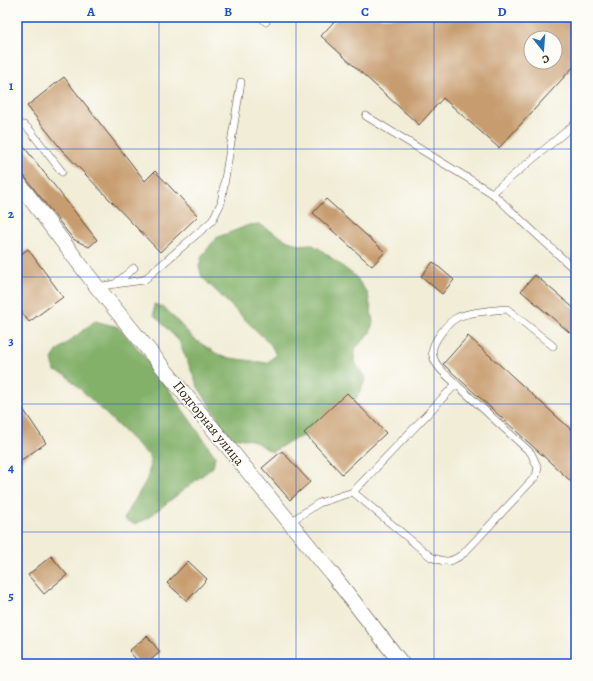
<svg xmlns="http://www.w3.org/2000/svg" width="593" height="681" font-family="Alegreya,serif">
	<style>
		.forest { fill: #83b16b; stroke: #5f6e44 }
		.building { fill: #c79c6e; fill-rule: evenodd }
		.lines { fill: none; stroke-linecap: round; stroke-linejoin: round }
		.lane-casing { stroke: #56473a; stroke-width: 8 }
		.street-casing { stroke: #56473a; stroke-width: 16 }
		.lane { stroke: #fff; stroke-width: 7 }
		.street { stroke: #fff; stroke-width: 15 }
		.grid { fill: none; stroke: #1d4ed8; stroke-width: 1; stroke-opacity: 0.55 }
		.labels { text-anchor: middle; stroke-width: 3; stroke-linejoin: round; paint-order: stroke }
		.street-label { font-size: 14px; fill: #3b2a1e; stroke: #fdfcf7 }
		.neatline { fill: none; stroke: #1d4ed8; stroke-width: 1.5 }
		.grid-label { font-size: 13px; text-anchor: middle; font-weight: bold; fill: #1d4ed8 }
	</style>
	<rect width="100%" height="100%" fill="#fdfcf7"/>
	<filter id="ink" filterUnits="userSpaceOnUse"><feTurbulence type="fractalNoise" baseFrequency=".025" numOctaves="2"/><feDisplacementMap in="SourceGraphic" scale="8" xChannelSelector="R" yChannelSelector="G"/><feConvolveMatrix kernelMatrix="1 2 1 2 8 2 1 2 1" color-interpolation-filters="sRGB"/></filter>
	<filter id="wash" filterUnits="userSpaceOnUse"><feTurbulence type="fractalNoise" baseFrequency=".012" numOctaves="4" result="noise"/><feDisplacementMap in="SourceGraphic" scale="16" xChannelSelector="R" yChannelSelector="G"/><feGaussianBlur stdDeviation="0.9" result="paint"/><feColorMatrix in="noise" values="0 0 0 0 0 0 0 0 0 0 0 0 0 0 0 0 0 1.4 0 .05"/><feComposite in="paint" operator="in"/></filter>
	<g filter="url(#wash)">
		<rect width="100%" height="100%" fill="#f1edd7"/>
		<!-- forest -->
		<g class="forest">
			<polygon points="17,207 23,216 17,229"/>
			<polygon points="259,224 288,241 300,245 311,244 320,249 355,276 368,294 373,322 370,333 355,349 354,361 366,379 356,399 335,425 292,440 272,452 252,440 230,437 198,387 179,341 154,315 154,304 165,308 194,339 214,352 223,357 267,363 276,355 271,345 202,277 199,266 202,256 216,238 249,225"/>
			<polygon points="95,321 118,327 141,352 172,394 215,456 213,467 145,520 134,524 124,519 147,479 150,467 149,456 66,375 55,371 52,359 58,350"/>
		</g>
		<g id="blocks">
			<!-- building -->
			<g class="building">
				<path d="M 338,17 L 576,17 L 576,64 L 499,148 L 443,98 L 419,125 L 321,36 ZM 531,38 L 555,38 L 555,62 L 531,62 Z"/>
				<polygon points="64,77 145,181 155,171 198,216 160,252 62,150 27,106"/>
				<polygon points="17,138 97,240 89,247 73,239 24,176 17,169"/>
				<polygon points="326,199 385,252 372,266 313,213"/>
				<polygon points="28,249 63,297 29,322 17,306 17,257"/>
				<polygon points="433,262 454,280 442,294 421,276"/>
				<polygon points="535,275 576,310 576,338 521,291"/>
				<polygon points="468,336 576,434 576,486 443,364"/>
				<polygon points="347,393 386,433 342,474 304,433"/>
				<polygon points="17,400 46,443 17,463"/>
				<polygon points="282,451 310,482 290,500 262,468"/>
				<polygon points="51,556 67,575 44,594 28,575"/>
				<polygon points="188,561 207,579 187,601 167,583"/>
				<polygon points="147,636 160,652 146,664 140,664 129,651"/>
			</g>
		</g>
	</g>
	<g filter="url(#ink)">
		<use href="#blocks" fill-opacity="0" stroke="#56473a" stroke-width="1"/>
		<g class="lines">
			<!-- lane casing -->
			<g class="lane-casing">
				<g id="lane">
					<polyline points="261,17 266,22"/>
					<polyline points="366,116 492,193 576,271"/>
					<polyline points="17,124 24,125 29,129 62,172"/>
					<polyline points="492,193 576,123"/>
					<polyline points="134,268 115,284 144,280 212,221 221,203 241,82"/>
					<polyline points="97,287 115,284"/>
					<path d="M 353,492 L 431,557 C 446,563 451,563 464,553 L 536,476 L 538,468 L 531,453 L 456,384"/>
					<path d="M 290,522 L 319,503 L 353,492 L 456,384 C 448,376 436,368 433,356 C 429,344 448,322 458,317 C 470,312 494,310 507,309 L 553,346"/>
				</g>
			</g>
			<!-- street casing -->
			<g class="street-casing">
				<polyline id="street" points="17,181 97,287 332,574 402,664"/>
			</g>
			<!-- lane -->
			<use href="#lane" class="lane"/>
			<!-- street -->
			<use href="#street" class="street"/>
		</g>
	</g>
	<!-- grid -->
	<path class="grid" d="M 159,17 L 159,664M 296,17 L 296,664M 434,17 L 434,664M 17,149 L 576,149M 17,277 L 576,277M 17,404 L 576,404M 17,532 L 576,532"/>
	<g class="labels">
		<!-- street labels -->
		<g class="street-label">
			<text transform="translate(209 423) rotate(51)" y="5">Подгорная улица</text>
		</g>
	</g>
	<!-- margin -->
	<rect width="593" height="681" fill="none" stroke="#fdfcf7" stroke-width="44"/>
	<!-- north arrow -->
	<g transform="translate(543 50) rotate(163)"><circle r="19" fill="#fdfcf7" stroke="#afa8a0"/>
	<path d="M0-3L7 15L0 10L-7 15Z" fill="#1f6fb2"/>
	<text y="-6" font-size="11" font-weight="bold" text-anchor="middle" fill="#3b2a1e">С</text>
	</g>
	<rect x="22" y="22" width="549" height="637" class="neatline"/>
	<g class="grid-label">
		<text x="91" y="16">A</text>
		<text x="228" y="16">B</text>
		<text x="365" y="16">C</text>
		<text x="502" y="16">D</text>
		<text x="11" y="90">1</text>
		<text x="11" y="218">2</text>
		<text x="11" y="345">3</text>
		<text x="11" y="472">4</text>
		<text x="11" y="600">5</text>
	</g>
</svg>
